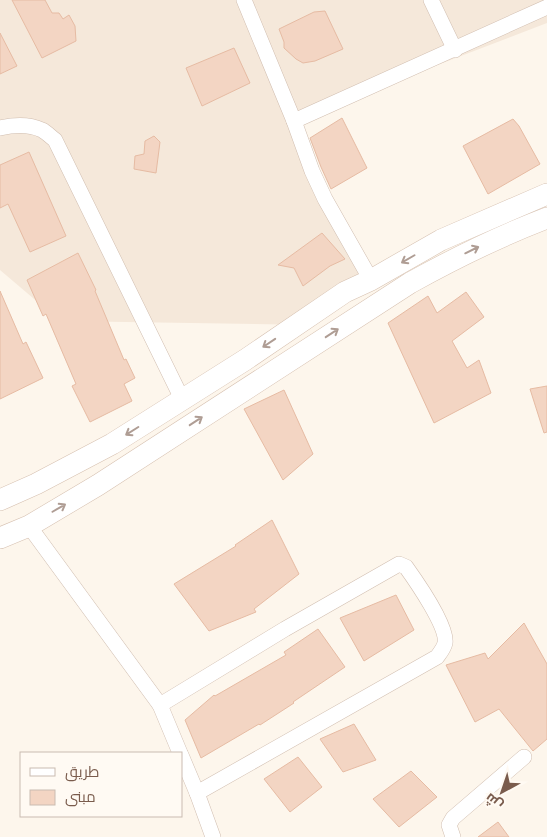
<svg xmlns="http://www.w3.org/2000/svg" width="547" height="837" font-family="Ubuntu,Cairo,sans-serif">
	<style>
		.residential { fill: #f5e8da }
		.building { fill: #f3d5c3; stroke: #e6bba3 }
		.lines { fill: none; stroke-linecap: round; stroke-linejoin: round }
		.street-casing { stroke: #d1beb0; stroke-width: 16 }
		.secondary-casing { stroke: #d6c0b0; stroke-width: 22 }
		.street { stroke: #fff; stroke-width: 15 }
		.secondary { stroke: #fff; stroke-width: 21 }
		.oneway { stroke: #af9d94 }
	</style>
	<rect width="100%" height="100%" fill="#fdf6ec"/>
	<!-- residential -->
	<polygon class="residential" points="0,0 547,0 547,23 291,121 369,281 312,325 60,321 0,270"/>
	<!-- building -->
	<g class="building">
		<polygon points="12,0 45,0 52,13 59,13 63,19 69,15 75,26 76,41 42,58"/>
		<polygon points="325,11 343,49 315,61 303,63 296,59 284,48 284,42 279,29 314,12"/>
		<polygon points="0,33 17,66 0,74"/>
		<polygon points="234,48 250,83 202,106 186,68"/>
		<polygon points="342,118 367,168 331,189 321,167 310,138"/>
		<polygon points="513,119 519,126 540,164 488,194 463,146"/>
		<polygon points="154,136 160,142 156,173 134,169 135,156 144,154 145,141"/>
		<polygon points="29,152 66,236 30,252 8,204 0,208 0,165"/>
		<polygon points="322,233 345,259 330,266 303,286 294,268 278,265"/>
		<polygon points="78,253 96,290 95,291 124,360 126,359 135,378 124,384 132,401 90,422 72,386 76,384 46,314 43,316 27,280"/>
		<polygon points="0,291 23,344 26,342 43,378 0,399"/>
		<polygon points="466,292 484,317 452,341 467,368 479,360 491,393 434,423 388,323 428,296 437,313"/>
		<polygon points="547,386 547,432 544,433 530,389"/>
		<polygon points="284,390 313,454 283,480 244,409"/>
		<polygon points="272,520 299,574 254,609 256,612 209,631 174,584 236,546 235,545"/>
		<polygon points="396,595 414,630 364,661 340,618"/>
		<polygon points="524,623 547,664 547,739 533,751 499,709 475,722 446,665 485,653 488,659"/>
		<polygon points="318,629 345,667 293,702 294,703 260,725 259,724 201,758 185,720 214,695 215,696 286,655 284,652"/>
		<polygon points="354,724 376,760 343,772 320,739"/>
		<polygon points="298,757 322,787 290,812 264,779"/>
		<polygon points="411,771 437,797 399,827 373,799"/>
		<polygon points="498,822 509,837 478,837"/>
	</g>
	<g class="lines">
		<!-- street casing -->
		<g class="street-casing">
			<g id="street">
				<polyline points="244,0 294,121 312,171 325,199 371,280"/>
				<polyline points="431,0 455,50"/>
				<polyline points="294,121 547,7"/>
				<path d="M 0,128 C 13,125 29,124 42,130 C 46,132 51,137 55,140 L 182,399"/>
				<polyline points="29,526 160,705 180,753"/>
				<path d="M 160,705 L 285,629 L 399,564 L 406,567 C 416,581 448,627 445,643 C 444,648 440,653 437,657 L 197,793"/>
				<polyline points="181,755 197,793 213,837"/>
				<polyline points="453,837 449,825 453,818 524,757"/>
			</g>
		</g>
		<!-- secondary casing -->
		<g class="secondary-casing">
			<g id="secondary">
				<polyline points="0,500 36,484 112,444 245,360 345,292 371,280 441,240 547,194"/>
				<path d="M 0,538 L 29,526 L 98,485 L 410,283 C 455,258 500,236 547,218"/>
			</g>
		</g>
		<!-- street -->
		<use href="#street" class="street"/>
		<!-- secondary -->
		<use href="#secondary" class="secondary"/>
	</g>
	<!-- one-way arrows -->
	<defs><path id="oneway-shaft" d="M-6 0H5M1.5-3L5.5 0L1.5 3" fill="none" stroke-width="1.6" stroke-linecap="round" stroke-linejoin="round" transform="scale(1.25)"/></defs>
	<g class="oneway">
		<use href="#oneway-shaft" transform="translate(472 250) rotate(-26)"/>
		<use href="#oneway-shaft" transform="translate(408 259) rotate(150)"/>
		<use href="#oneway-shaft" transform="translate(332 333) rotate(-33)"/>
		<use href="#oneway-shaft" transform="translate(269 343) rotate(146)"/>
		<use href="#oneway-shaft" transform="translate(196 421) rotate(-33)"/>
		<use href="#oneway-shaft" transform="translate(132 431) rotate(148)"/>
		<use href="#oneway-shaft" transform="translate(59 508) rotate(-30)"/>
	</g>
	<!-- legend -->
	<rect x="20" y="752" width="162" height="65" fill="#fffaf3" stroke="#cabbb1"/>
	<rect x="30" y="768" width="25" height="8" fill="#ffffff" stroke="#cabbb1"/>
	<text x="65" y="777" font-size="15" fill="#7a5c4d">طريق</text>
	<rect x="30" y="790" width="25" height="15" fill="#f3d5c3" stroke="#cabbb1"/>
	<text x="65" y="802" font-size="15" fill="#7a5c4d">مبنى</text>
	<!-- north arrow -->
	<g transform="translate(502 792) rotate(220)" stroke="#fffaf3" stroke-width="4" paint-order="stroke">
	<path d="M0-4L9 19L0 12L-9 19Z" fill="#7a5c4d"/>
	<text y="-8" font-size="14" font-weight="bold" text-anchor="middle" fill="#7a5c4d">ش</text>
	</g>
</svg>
